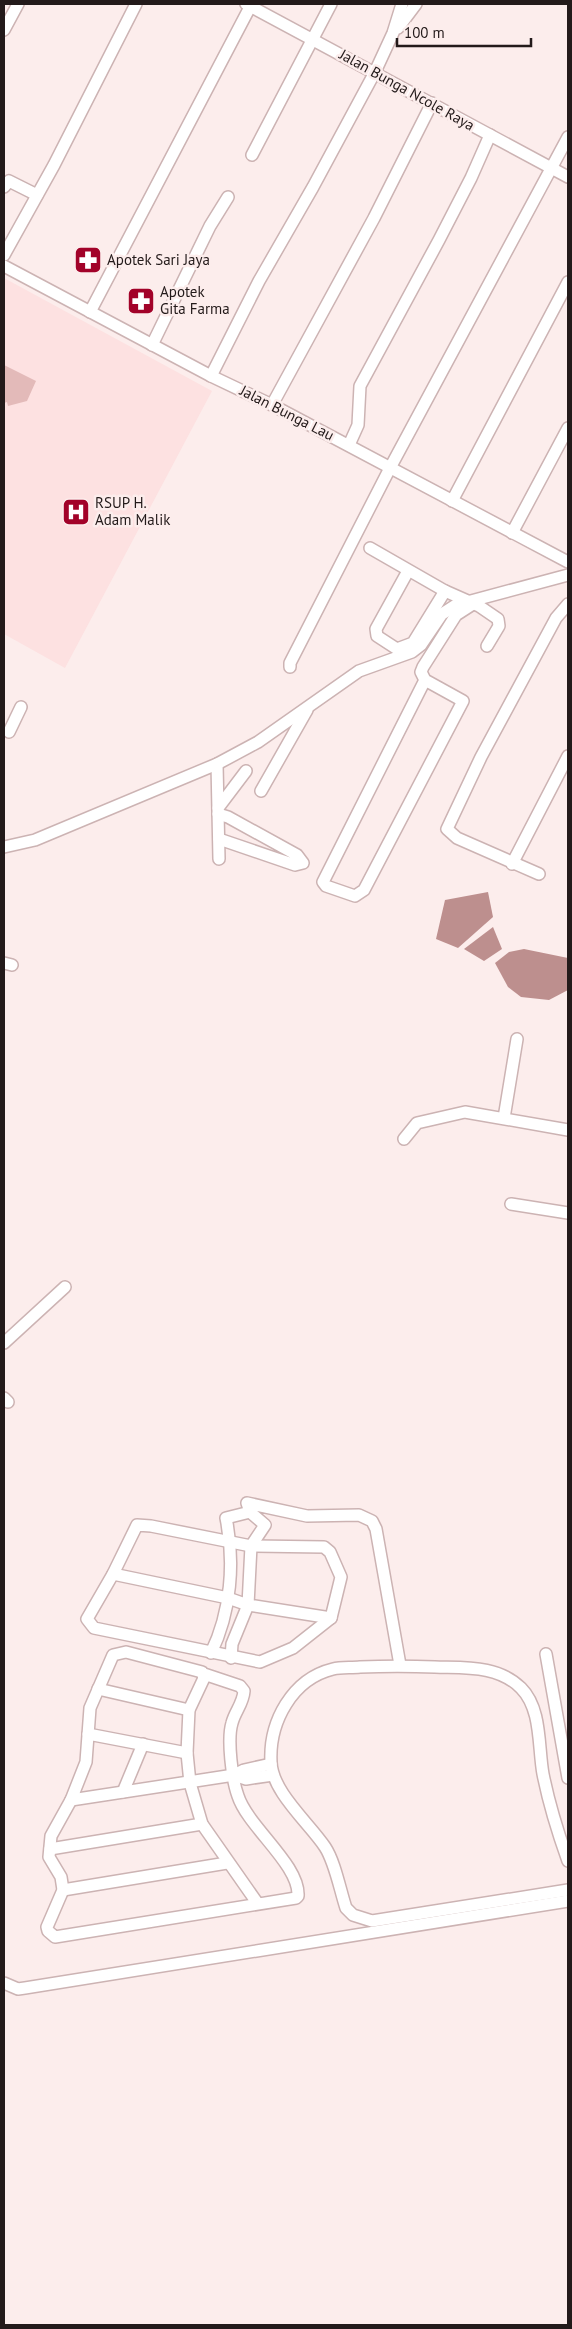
<svg xmlns="http://www.w3.org/2000/svg" width="572" height="2329" font-family="'PT Sans',sans-serif">
	<style>
		.built { fill: #fde1e1 }
		.green { fill: #e3bab9 }
		.water { fill: #bd8f8e }
		.lines { fill: none; stroke-linecap: round; stroke-linejoin: round }
		.minor-casing { stroke: #ccb3b3; stroke-width: 14 }
		.minor { stroke: #fff; stroke-width: 11 }
		.labels { text-anchor: middle; stroke-width: 5; stroke-linejoin: round; paint-order: stroke }
		.street-label { font-size: 15px; fill: #231a1a; stroke: #fcedec }
		.poi-label { font-size: 15px; fill: #231a1a; stroke: #fcedec; text-anchor: start }
	</style>
	<rect width="100%" height="100%" fill="#fcedec"/>
	<!-- built -->
	<polygon class="built" points="4,278 212,391 65,668 4,634"/>
	<!-- green -->
	<polygon class="green" points="4,365 36,381 27,401 8,406 7,402 4,403"/>
	<!-- water -->
	<g class="water">
		<polygon points="488,892 493,917 458,948 436,939 445,900"/>
		<polygon points="493,927 502,949 484,961 464,949"/>
		<polygon points="524,949 568,958 568,990 549,1000 521,997 508,987 495,963 509,952"/>
	</g>
	<g class="lines">
		<!-- minor casing -->
		<g class="minor-casing">
			<g id="minor">
				<polyline points="246,4 568,177"/>
				<polyline points="398,28 416,4"/>
				<polyline points="4,30 18,4"/>
				<polyline points="252,155 331,4"/>
				<polyline points="4,187 9,181 37,195"/>
				<polyline points="4,255 54,165 136,4"/>
				<polyline points="4,266 211,376 272,405 568,562"/>
				<polyline points="90,312 250,7"/>
				<polyline points="152,345 210,226 228,197"/>
				<polyline points="211,376 259,281 313,187 375,72 393,33 402,4"/>
				<polyline points="272,405 374,218 432,103"/>
				<polyline points="349,445 358,425 360,386 439,240 471,178 490,135"/>
				<polyline points="452,501 568,282"/>
				<polyline points="512,533 568,428"/>
				<polyline points="370,548 445,591 479,606 498,619 499,626 487,646"/>
				<polyline points="408,571 376,629 377,636 397,649 413,643 445,591"/>
				<polyline points="290,667 290,663 390,468 568,137"/>
				<polyline points="425,680 323,882 326,886 355,896 364,890 463,701 425,680 421,672 423,667 456,615 473,604"/>
				<polyline points="9,732 21,707"/>
				<polyline points="217,764 219,859"/>
				<polyline points="261,791 307,710"/>
				<polyline points="218,808 246,771"/>
				<polyline points="218,814 228,817 297,855 303,863 295,865 219,839"/>
				<polyline points="4,847 35,840 217,764 258,742 359,671 412,652 421,645 442,614 456,605 568,575"/>
				<polyline points="512,864 568,756"/>
				<polyline points="539,874 457,838 447,829 481,757 556,618 568,604"/>
				<polyline points="4,963 12,965"/>
				<polyline points="504,1118 517,1039"/>
				<polyline points="404,1139 417,1123 465,1112 568,1130"/>
				<polyline points="511,1204 568,1213"/>
				<polyline points="4,1343 65,1287"/>
				<polyline points="4,1398 8,1402"/>
				<polygon points="137,1525 151,1526 251,1546 324,1547 330,1552 341,1577 331,1618 293,1648 260,1662 94,1628 87,1619 113,1574"/>
				<polyline points="113,1574 228,1598 248,1605 331,1618"/>
				<path d="M 211,1653 C 231,1612 235,1562 226,1518 L 250,1512"/>
				<polyline points="546,1654 568,1778"/>
				<polyline points="231,1658 232,1644 248,1605 251,1546 265,1525 250,1512 247,1503 307,1516 359,1515 372,1521 376,1529 400,1665"/>
				<path d="M 204,1674 L 240,1686 L 244,1691 C 243,1704 235,1711 232,1723 C 227,1739 232,1780 238,1796 C 248,1827 300,1865 298,1896 L 296,1898 L 55,1937 L 48,1931 L 47,1927 L 63,1890 L 61,1877 L 49,1857 L 51,1836 L 71,1800 L 86,1762 L 90,1708 L 113,1655 L 126,1652 L 202,1672 L 204,1678 L 189,1710 L 187,1753 L 190,1783 L 202,1824 L 258,1904"/>
				<polyline points="98,1689 189,1710"/>
				<polyline points="88,1734 187,1753"/>
				<polyline points="234,1775 244,1770 271,1764"/>
				<polyline points="123,1792 143,1744"/>
				<polyline points="71,1800 234,1775 246,1779 273,1775"/>
				<polyline points="50,1849 202,1824"/>
				<path d="M 568,1861 C 558,1833 549,1804 543,1774 C 538,1747 542,1709 521,1688 C 498,1665 465,1668 435,1667 C 410,1666 385,1666 360,1667 C 351,1668 341,1667 333,1669 C 292,1679 269,1722 271,1762 C 272,1792 309,1823 325,1847 C 335,1862 340,1890 346,1908 L 353,1915 L 372,1921 L 568,1890"/>
				<polyline points="63,1890 227,1863"/>
				<polyline points="4,1983 18,1989 25,1988 568,1901"/>
			</g>
		</g>
		<!-- minor -->
		<use href="#minor" class="minor"/>
	</g>
	<!-- icons -->
	<defs>
		<g id="pharmacy-square" transform="scale(1.4375)"><rect x="-9" y="-9" width="18" height="18" rx="4" fill="#a20229" stroke="#fcedec"/><path d="M-2-6h4v4h4v4h-4v4h-4v-4h-4v-4h4Z" fill="#fff"/></g>
		<g id="hospital-square" transform="scale(1.4375)"><rect x="-9" y="-9" width="18" height="18" rx="4" fill="#a20229" stroke="#fcedec"/><path d="M-5-5h3v3.5h4V-5h3V5h-3V1.5h-4V5h-3Z" fill="#fff"/></g>
	</defs>
	<g fill-rule="evenodd">
		<use href="#pharmacy-square" x="88" y="260"/>
		<use href="#pharmacy-square" x="141" y="301"/>
		<use href="#hospital-square" x="76" y="512"/>
	</g>
	<g class="labels">
		<!-- street labels -->
		<g class="street-label">
			<text transform="translate(407 90) rotate(29)" y="5">Jalan Bunga Ncole Raya</text>
			<text transform="translate(287 413) rotate(27)" y="5">Jalan Bunga Lau</text>
		</g>
		<!-- poi labels -->
		<g class="poi-label">
			<text x="107" y="265">Apotek Sari Jaya</text>
			<text x="160" y="297">Apotek<tspan x="160" dy="17">Gita Farma</tspan></text>
			<text x="95" y="508">RSUP H.<tspan x="95" dy="17">Adam Malik</tspan></text>
		</g>
	</g>
	<!-- border -->
	<rect width="572" height="2329" fill="none" stroke="#231a1a" stroke-width="10"/>
	<!-- scale -->
	<path d="M397 38v8h134v-8" fill="none" stroke="#231a1a" stroke-width="2.5"/>
	<text x="404" y="38" font-size="15" fill="#231a1a" stroke="#fcedec" stroke-width="4" paint-order="stroke">100 m</text>
</svg>
